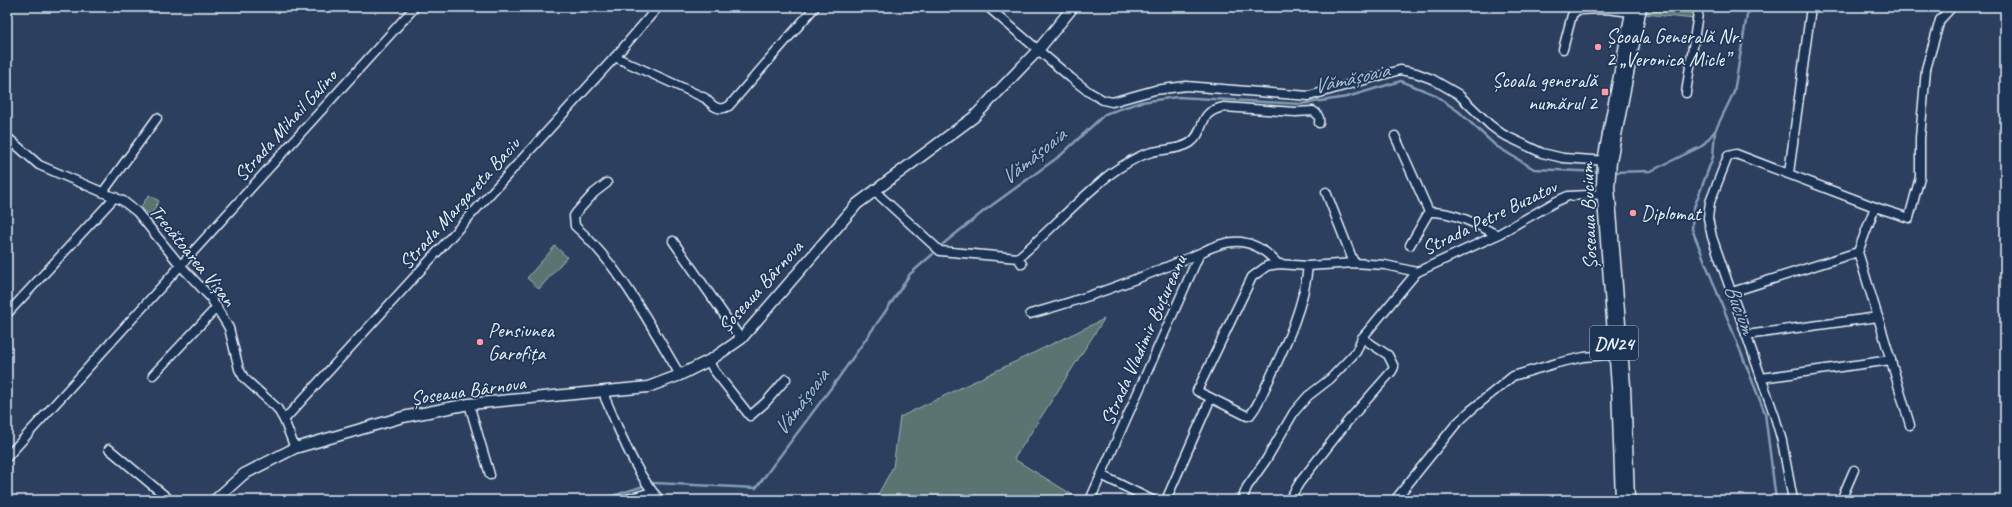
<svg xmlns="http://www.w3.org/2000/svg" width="2012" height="507" font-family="Caveat,sans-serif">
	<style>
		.grass { fill: #5a7471; stroke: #a1b2b4 }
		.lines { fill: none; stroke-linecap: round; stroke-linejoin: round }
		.stream { stroke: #829eb4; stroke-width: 2.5 }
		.minor-casing { stroke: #e8f1f8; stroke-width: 11 }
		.major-casing { stroke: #e8f1f8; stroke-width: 13 }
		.minor { stroke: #1d3557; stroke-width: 8 }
		.major { stroke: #1d3557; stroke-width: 10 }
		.poi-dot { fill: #ff9aa2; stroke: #1d3557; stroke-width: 1.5 }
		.labels { text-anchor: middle; stroke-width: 3.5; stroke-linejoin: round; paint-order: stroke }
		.shield { fill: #1d3557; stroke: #abb9c8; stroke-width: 1 }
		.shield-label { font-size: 19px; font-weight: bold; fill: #e8f1f8 }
		.poi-label { font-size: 20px; fill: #e8f1f8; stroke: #1d3557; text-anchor: start }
		.street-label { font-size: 20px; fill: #e8f1f8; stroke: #1d3557 }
		.water-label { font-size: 21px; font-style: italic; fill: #acc1d0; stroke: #1d3557 }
	</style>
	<rect width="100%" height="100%" fill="#2d3f5e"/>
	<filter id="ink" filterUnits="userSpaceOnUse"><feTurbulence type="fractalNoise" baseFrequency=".025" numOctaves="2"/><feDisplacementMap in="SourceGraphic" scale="8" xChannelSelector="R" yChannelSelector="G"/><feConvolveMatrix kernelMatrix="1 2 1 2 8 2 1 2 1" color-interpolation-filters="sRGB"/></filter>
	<g filter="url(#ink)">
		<!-- grass -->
		<g class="grass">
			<polygon points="1646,7 1695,7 1695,19 1645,14"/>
			<polygon points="149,195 159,201 151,215 140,208"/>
			<polygon points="555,246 567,257 539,289 527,278"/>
			<polygon points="1104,319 1014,459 1081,500 875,500 893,467 900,417"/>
		</g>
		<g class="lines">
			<!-- stream -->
			<g class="stream">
				<polyline points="1715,131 1713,157 1693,210 1692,229 1765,413 1776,500"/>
				<polyline points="1612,172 1651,171 1702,146 1715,131 1734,92 1747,15 1752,7"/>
				<polyline points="943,244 984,211 1061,155 1105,114 1141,102 1177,97 1301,104 1347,97 1401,81 1433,94 1458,111 1496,146 1534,169 1601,172"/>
				<polyline points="654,483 756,488 837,380 892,302 910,274 933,254"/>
				<polyline points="600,500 641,487"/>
			</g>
			<!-- minor casing -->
			<g class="minor-casing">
				<g id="minor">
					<polyline points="988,7 1071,78 1089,92 1103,100 1112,102 1155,90 1186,86 1309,96 1400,70 1416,73 1432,79 1458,94 1490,125 1502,134 1542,153 1563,158 1608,161"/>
					<polyline points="1563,49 1572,15 1577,10 1606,9 1631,12"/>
					<path d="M 615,57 L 705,98 C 713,106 718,112 729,106 L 815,7"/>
					<polyline points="1686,93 1699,7"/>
					<path d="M 1395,136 L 1429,212 C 1452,211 1477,224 1497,235"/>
					<polyline points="7,137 39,165 123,201 137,212 181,266 210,297 229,328 239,369 244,378 277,408 284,420 295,448"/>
					<polyline points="1789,173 1811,7"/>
					<path d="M 607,183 L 594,193 L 576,213 L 574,216 L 575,226 C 620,266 649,323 680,375"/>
					<polyline points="876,189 880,196 940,251 1018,258 1022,264"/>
					<polyline points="103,192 157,118"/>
					<polyline points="1326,192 1354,263"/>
					<polyline points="673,241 741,339"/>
					<polyline points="1410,245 1429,212"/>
					<path d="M 1018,258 C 1045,235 1068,210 1095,187 C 1102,181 1108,175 1116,170 C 1127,163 1139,155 1152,152 C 1164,149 1179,150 1190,143 C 1207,131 1196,112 1224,107 L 1295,112 L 1313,111 C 1318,114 1320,117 1319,123"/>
					<path d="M 1308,266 C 1304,307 1286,344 1269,380 C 1263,391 1259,405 1250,415 L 1247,416 L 1197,391 L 1252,277 L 1267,266 L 1278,264 L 1308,266 L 1354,263 L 1385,265 L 1417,272 L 1497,235 L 1557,201 L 1568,196 L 1609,194"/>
					<polyline points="1732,292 1858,252"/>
					<polyline points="7,314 115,197"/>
					<path d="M 1030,314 C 1089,298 1144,277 1200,253"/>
					<polyline points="1878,317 1910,425"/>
					<polyline points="1746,335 1878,317 1858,252 1875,207"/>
					<polyline points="709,361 713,369 750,416 766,402 786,379"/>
					<polyline points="153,375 217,307"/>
					<polyline points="1761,378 1891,360"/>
					<path d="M 605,393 L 605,398 C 619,429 636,476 660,500"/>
					<polyline points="469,404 490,475"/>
					<polyline points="284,420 615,57 658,7"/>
					<polyline points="109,449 170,500"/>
					<polyline points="7,457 415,7"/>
					<polyline points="1101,475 1152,500"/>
					<polyline points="624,500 652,492"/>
					<path d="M 1090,500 L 1200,253 C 1231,236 1254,237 1278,264"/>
					<polyline points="1166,500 1211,398"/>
					<polyline points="1242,500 1247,487 1266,460 1294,412 1308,396 1330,379 1356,352 1362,338 1417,272"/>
					<polyline points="1289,500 1300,482 1348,421 1392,371 1394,367 1388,355 1362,338"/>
					<polyline points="1395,500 1456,424 1471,410 1513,376 1557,363 1584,357 1620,354"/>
					<polyline points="1793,500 1782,441 1775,417 1712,237 1708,218 1710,202 1728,156 1736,154 1875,207 1909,218 1920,177 1920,138 1926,69 1940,20 1952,7"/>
					<polyline points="1841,500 1854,470"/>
				</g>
			</g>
			<!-- major casing -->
			<g class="major-casing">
				<g id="major">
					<polyline points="215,500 244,474 295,448 403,417 469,404 648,387 680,375 712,359 741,339 857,204 974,117 1039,49 1073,7"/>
					<polyline points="1621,500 1617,386 1602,187 1603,161 1632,7"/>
					<polyline points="1629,500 1625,386 1609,187 1611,161 1641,7"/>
				</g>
			</g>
			<!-- minor -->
			<use href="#minor" class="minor"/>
			<!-- major -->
			<use href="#major" class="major"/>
		</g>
	</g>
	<!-- markers -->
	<g class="poi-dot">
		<circle cx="1598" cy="47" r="4"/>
		<rect x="1601" y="88" width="8" height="8" rx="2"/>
		<circle cx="1633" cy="213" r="4"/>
		<circle cx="480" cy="342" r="4"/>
	</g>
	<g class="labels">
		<!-- shield labels -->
		<rect class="shield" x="1590" y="326" width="48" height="34" rx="3"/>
		<g class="shield-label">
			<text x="1614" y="350">DN24</text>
		</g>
		<!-- poi labels -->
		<g class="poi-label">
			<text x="1606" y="43">Școala Generală Nr.<tspan x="1606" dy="23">2 „Veronica Micle”</tspan></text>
			<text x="1597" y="87" text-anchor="end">Școala generală<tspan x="1597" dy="23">numărul 2</tspan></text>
			<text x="1641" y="220">Diplomat</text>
			<text x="488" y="337">Pensiunea<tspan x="488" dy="23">Garofița</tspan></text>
		</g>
		<!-- street labels -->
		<g class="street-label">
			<text transform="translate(285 125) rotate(-48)" y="7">Strada Mihail Galino</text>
			<text transform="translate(459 203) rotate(-48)" y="7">Strada Margareta Baciu</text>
			<text transform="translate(1588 216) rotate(-92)" y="7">Șoseaua Bucium</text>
			<text transform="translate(1489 217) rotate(-26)" y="7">Strada Petre Buzatov</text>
			<text transform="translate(193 255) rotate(51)" y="7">Trecătoarea Vișan</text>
			<text transform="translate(760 286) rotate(-48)" y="7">Șoseaua Bârnova</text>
			<text transform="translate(1143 340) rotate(-66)" y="7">Strada Vladimir Buțureanu</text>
			<text transform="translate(468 390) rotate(-8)" y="7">Șoseaua Bârnova</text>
		</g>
		<!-- water labels -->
		<g class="water-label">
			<text transform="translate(1351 78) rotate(-13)" y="7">Vămășoaia</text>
			<text transform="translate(1033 156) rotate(-39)" y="7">Vămășoaia</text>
			<text transform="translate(1740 309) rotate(69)" y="7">Bucium</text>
			<text transform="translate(801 402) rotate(-53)" y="7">Vămășoaia</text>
		</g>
	</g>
	<!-- margin -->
	<rect width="2012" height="507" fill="none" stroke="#1d3557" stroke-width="24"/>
	<rect x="12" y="12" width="1988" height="483" fill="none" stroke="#e8f1f8" stroke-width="1.5" filter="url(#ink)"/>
</svg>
